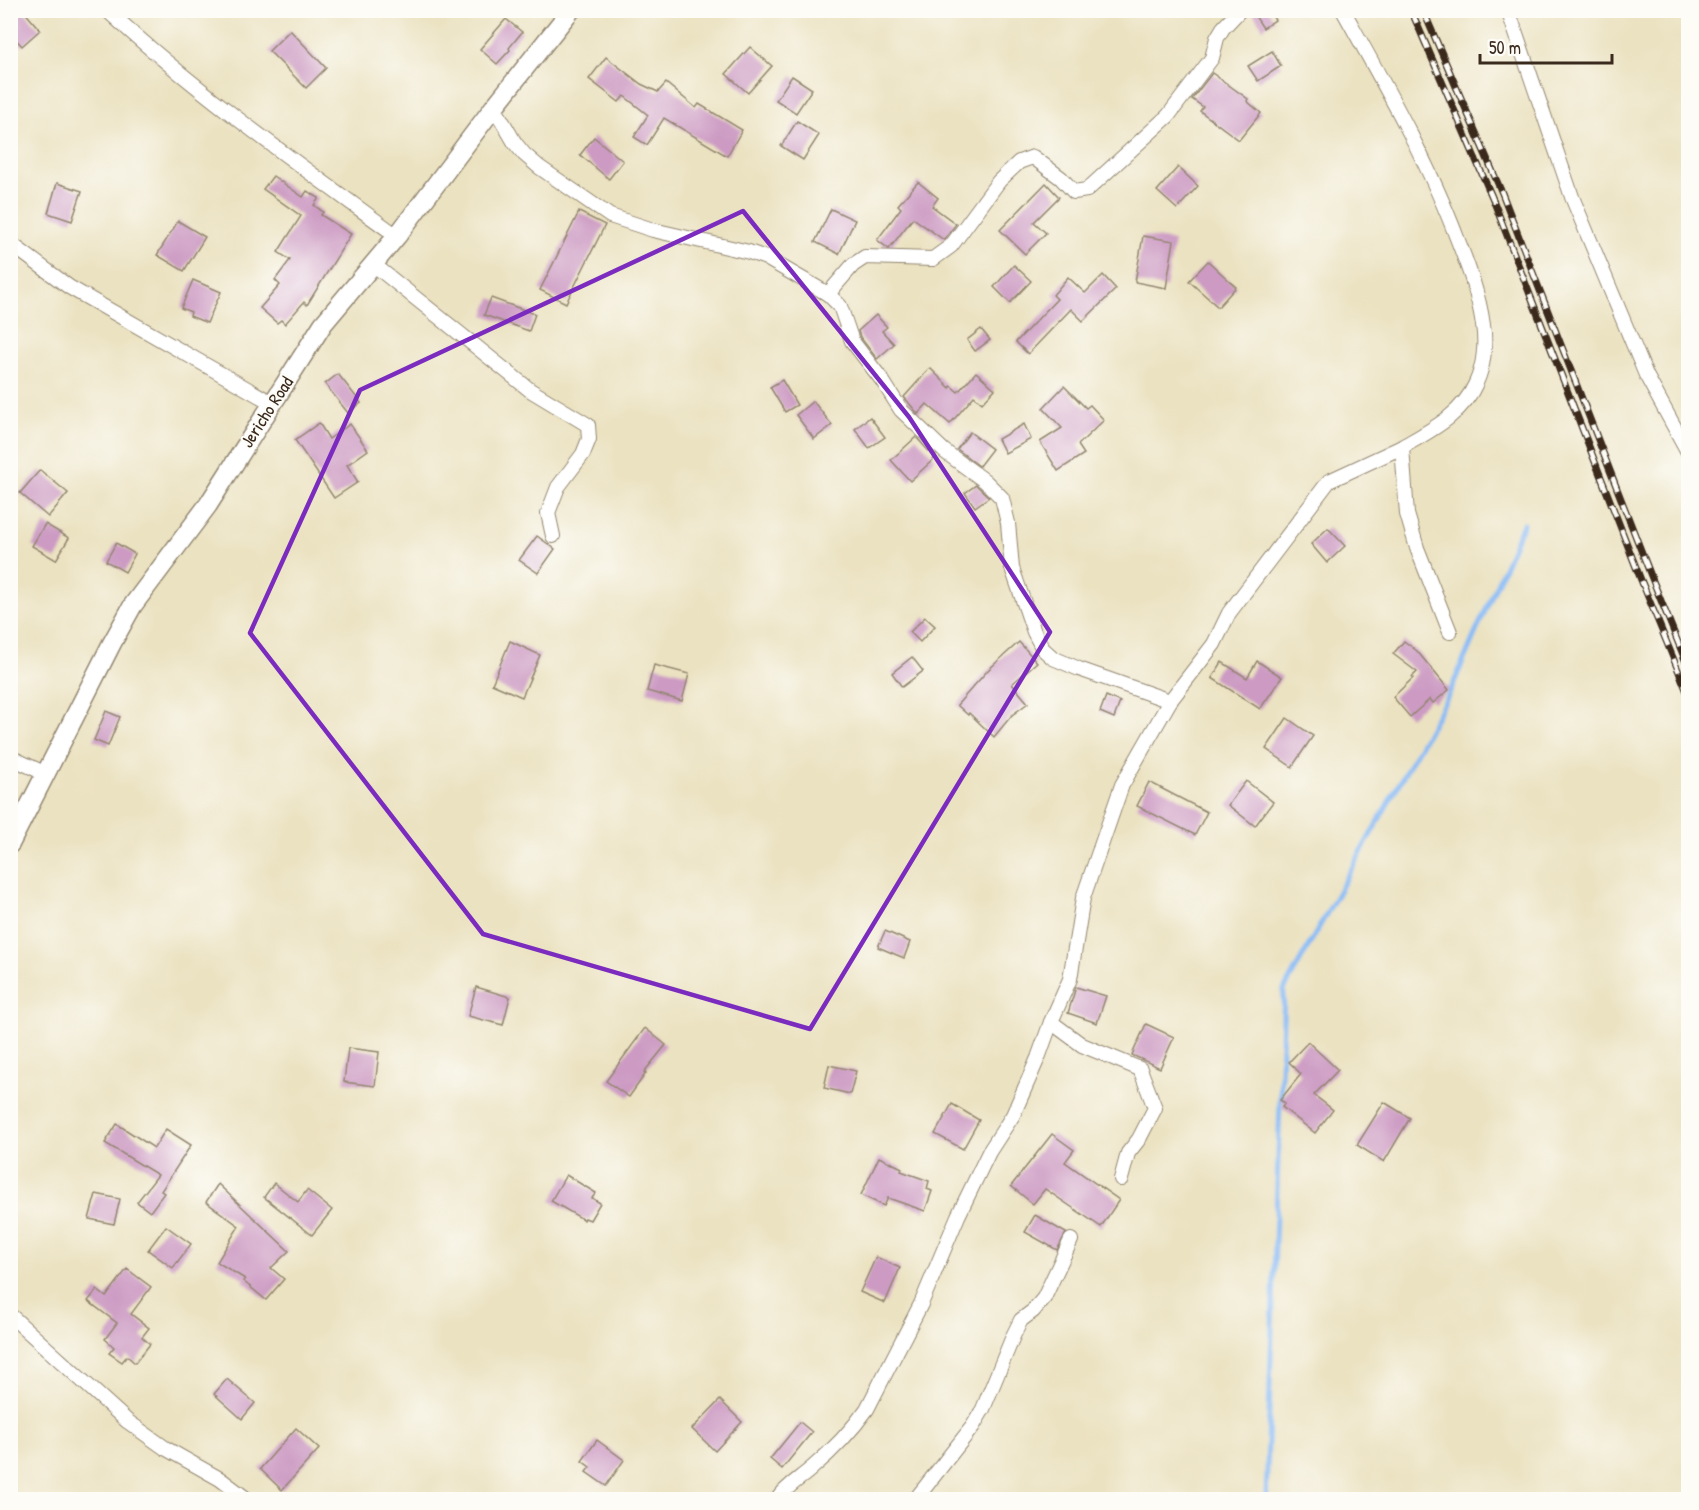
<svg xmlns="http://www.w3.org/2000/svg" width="1699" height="1510" font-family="'Patrick Hand',sans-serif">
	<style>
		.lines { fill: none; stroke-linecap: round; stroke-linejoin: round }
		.stream { stroke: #89bbf6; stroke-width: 5 }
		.building { fill: #cc9ac3 }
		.minor-casing { stroke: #938670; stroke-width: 16 }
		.tertiary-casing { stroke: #938670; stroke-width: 21 }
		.minor { stroke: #fff; stroke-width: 14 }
		.tertiary { stroke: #fff; stroke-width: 18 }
		.rail-casing { stroke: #3b2a1e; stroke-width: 7 }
		.rail { stroke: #fdfcf7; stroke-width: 4.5; stroke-dasharray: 14; stroke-linecap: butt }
		.marked { fill: none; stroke: #7b2cbf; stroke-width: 4.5; stroke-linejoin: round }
		.labels { text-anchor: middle; stroke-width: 4.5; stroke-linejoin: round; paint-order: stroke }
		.street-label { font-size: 18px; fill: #3b2a1e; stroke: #fdfcf7 }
	</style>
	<rect width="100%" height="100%" fill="#fdfcf7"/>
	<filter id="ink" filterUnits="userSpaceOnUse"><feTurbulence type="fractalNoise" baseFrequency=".0167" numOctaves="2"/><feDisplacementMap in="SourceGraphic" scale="12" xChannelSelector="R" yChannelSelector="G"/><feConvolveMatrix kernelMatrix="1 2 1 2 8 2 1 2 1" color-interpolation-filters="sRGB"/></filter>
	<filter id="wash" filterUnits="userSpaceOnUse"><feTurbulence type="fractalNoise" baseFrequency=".008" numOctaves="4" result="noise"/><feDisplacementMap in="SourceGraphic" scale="24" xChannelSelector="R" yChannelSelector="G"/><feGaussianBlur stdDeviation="1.35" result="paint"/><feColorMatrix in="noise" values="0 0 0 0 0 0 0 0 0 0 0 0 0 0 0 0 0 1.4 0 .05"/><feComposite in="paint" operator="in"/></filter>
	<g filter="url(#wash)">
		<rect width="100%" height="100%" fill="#ebe2c1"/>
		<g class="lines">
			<!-- stream -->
			<polyline class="stream" points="1266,1500 1284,990 1449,694 1523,524"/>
		</g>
		<g id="blocks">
			<!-- building -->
			<g class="building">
				<polygon points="10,10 23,10 40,30 22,46 10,33"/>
				<polygon points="1251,10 1268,10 1275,20 1263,28"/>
				<polygon points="506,19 522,32 509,48 510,50 497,64 480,49"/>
				<polygon points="290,30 326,68 306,88 269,51"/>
				<polygon points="750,47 772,66 748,93 726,74"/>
				<polygon points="1272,51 1281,66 1258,81 1248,66"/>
				<polygon points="606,57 641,84 658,92 666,83 696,108 699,104 742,130 727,156 664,118 647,145 634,137 648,115 624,96 619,102 589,79"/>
				<polygon points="1212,73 1248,99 1247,101 1261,113 1239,140 1200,111 1203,107 1192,99"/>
				<polygon points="792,76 812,89 796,113 776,100"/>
				<polygon points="797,121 819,135 803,160 781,146"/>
				<polygon points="594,137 623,161 609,179 580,155"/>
				<polygon points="1178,167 1198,186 1177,209 1157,191"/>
				<polygon points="273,176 303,197 307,191 319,198 314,205 323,212 321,215 351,234 307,305 304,302 285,324 281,320 277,323 260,308 280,285 275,280 290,260 278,252 301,216 263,189"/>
				<polygon points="918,182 938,198 932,206 956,224 944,240 913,218 889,249 877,240 901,208 898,205"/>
				<polygon points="57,183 82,191 72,221 48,213"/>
				<polygon points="1046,183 1059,197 1034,222 1046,233 1025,254 1000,230"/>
				<polygon points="831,209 855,220 839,254 815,242"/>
				<polygon points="579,212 605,225 566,303 540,290"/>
				<polygon points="178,221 205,237 184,271 157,255"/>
				<polygon points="1143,236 1174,241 1166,288 1135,282"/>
				<polygon points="1208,261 1236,287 1218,307 1189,281"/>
				<polygon points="1014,265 1031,281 1010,303 994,287"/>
				<polygon points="1103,275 1116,289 1083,321 1071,309 1028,354 1016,342 1057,299 1053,295 1068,277 1085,293"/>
				<polygon points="193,280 221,292 207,323 190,316 191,312 181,308"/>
				<polygon points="491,298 535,314 529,331 484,315"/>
				<polygon points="876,315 887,327 882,331 894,344 877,359 860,337 858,331"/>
				<polygon points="981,329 990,340 975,351 967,340"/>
				<polygon points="930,368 950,388 951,386 958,392 976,372 995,389 982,403 974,396 950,424 927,404 918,414 904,397"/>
				<polygon points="338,374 361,403 348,413 325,384"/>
				<polygon points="782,380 797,405 785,412 770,387"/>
				<polygon points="1064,386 1086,408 1090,405 1104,420 1078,445 1084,454 1058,471 1040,442 1062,428 1043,408"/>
				<polygon points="813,401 832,425 814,439 796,415"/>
				<polygon points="870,417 885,437 869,448 855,429"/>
				<polygon points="319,423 329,439 350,424 368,450 347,465 358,482 334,498 295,440"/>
				<polygon points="1024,424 1031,439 1005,453 998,439"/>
				<polygon points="970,432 992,449 979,466 957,449"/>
				<polygon points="916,437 935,458 910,481 891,460"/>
				<polygon points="40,470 68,493 48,517 20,493"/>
				<polygon points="976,485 989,497 975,507 965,493"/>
				<polygon points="45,524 69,538 56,560 32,546"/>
				<polygon points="1328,528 1345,546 1327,563 1311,544"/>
				<polygon points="537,536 555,549 538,573 519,560"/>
				<polygon points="116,543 135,554 125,572 106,561"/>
				<polygon points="925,617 935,626 920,642 910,632"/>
				<polygon points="510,641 540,655 522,697 492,684"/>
				<polygon points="1404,641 1417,651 1449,690 1433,703 1430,699 1410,717 1393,697 1413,678 1412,677 1417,672 1393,654"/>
				<polygon points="1019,642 1037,662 1012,684 1028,703 1012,715 994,737 969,713 968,715 957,705 988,670"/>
				<polygon points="912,657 923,671 902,687 892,673"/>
				<polygon points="1257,661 1282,677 1260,709 1212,678 1222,662 1247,678"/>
				<polygon points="654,665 689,674 682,701 647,691"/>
				<polygon points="1106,696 1120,702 1114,718 1100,712"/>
				<polygon points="106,711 120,717 108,746 94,740"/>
				<polygon points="1287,718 1313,736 1292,767 1266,749"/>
				<polygon points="1246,781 1273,802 1255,826 1228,805"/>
				<polygon points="1149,782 1207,812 1195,835 1137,806"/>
				<polygon points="885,931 910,942 904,958 878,947"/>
				<polygon points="476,987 510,997 503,1025 468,1016"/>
				<polygon points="1076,987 1106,996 1097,1023 1068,1013"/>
				<polygon points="1146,1024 1174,1037 1160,1068 1132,1055"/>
				<polygon points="645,1028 666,1045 644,1072 646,1073 629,1097 606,1081"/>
				<polygon points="1308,1042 1338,1070 1314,1095 1333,1110 1315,1133 1282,1107 1285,1103 1280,1100 1301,1074 1289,1062"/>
				<polygon points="348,1048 379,1052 375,1086 344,1082"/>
				<polygon points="829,1065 856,1071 850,1094 824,1088"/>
				<polygon points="1384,1102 1410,1118 1384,1162 1357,1145"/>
				<polygon points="952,1104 979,1120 963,1149 935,1134"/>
				<polygon points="117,1124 154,1148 166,1129 191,1145 161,1191 164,1193 150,1212 137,1202 158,1175 105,1143"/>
				<polygon points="1052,1134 1074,1150 1065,1162 1119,1200 1101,1227 1045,1189 1033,1204 1011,1186"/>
				<polygon points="879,1157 902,1168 901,1171 929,1181 927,1189 932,1191 925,1211 888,1198 884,1206 861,1195"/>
				<polygon points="566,1175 596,1193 592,1198 600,1203 590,1220 585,1218 584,1220 551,1201"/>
				<polygon points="274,1183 298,1202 307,1190 332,1210 312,1235 264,1197"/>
				<polygon points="218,1184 289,1251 271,1268 284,1279 266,1300 243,1281 245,1279 217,1262 239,1226 206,1202"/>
				<polygon points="96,1194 120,1199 114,1224 89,1219"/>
				<polygon points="1035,1215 1066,1233 1057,1250 1025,1232"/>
				<polygon points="166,1226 191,1244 173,1268 148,1250"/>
				<polygon points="876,1257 900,1268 885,1303 860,1292"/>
				<polygon points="127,1269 151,1287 131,1314 149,1328 142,1337 150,1344 135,1363 127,1356 122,1362 109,1353 114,1347 105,1339 117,1323 88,1301 97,1290 106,1297"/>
				<polygon points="227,1379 255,1403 242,1419 214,1394"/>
				<polygon points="720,1400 742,1422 715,1451 692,1429"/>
				<polygon points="800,1422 812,1432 782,1469 770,1459"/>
				<polygon points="296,1428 319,1449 282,1490 260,1469"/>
				<polygon points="597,1440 624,1460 606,1486 586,1472 590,1467 582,1461"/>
			</g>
		</g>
	</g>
	<g filter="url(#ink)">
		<use href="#blocks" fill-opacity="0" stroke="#938670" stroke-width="1.5"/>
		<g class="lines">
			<!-- minor casing -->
			<g class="minor-casing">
				<g id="minor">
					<path d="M 107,10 C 197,93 298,164 397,236"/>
					<path d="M 1343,10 C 1384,84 1427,159 1457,238 C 1468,266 1479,295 1483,325 C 1486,343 1484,366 1476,383 C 1462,415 1431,430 1402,447"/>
					<polyline points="1508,10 1572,197 1646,375 1688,452"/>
					<polyline points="494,107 515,143 524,154 539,167 610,216 653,230 749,252 766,258 828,294 840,306 852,341 882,380 901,410 944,451 985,481 1002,498 1008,523 1012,568 1034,632 1043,649 1053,658 1079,669 1170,701"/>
					<polyline points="10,243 69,287 272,403"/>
					<polyline points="373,264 530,390 588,425 589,439 583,454 558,487 548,513 553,536"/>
					<polyline points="828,294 853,265 865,257 933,259 951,246 999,181 1019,162 1033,157 1061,178 1074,192 1087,190 1168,116 1212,58 1217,38 1223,28 1240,10"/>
					<polyline points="10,757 46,774"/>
					<polyline points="1121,1179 1128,1153 1139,1139 1155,1108 1140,1069 1082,1045 1051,1022 1070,979 1083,898 1122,785 1170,701 1214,644 1229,613 1329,481 1402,447 1407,514 1417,548 1450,632"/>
					<polyline points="10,1315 127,1421 165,1448 220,1479 248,1500"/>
					<path d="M 777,1500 C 786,1486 800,1479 812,1468 C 832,1451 852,1430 867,1409 L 921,1304 L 958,1216 L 989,1152 L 1013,1115 L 1038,1058 L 1051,1022"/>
					<polyline points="915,1500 973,1426 983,1409 1014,1334 1021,1320 1033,1311 1044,1298 1071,1240"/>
				</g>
			</g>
			<!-- tertiary casing -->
			<g class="tertiary-casing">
				<polyline id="tertiary" points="10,844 112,643 133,605 208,505 323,324 397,236 494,107 571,10"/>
			</g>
			<!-- minor -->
			<use href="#minor" class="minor"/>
			<!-- tertiary -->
			<use href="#tertiary" class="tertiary"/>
			<!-- rail casing -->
			<g class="rail-casing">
				<g id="rail">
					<polyline points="1411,10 1492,197 1641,580 1688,694"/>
					<polyline points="1423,10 1502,193 1651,576 1688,667"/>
				</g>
			</g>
			<!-- rail -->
			<use href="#rail" class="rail"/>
		</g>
	</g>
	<!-- marked area -->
	<path class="marked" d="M 743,211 L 909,417 L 1050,632 L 810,1029 L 483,934 L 250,633 L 360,390 Z"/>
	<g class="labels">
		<!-- street labels -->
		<g class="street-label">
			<text transform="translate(267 412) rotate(-57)" y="6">Jericho Road</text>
		</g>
	</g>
	<!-- margin -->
	<rect width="1699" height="1510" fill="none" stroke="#fdfcf7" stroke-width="36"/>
	<!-- scale -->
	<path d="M1480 54v9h132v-9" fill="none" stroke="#3b2a1e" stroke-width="3"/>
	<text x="1489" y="54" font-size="18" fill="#3b2a1e" stroke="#fdfcf7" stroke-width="4.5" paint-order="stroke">50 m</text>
</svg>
